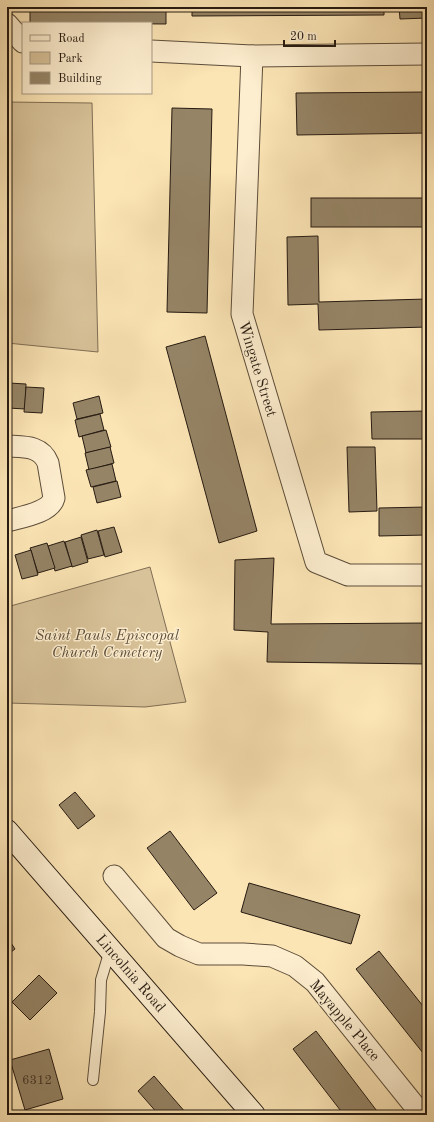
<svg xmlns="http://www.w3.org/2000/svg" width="434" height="1122" font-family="'Old Standard TT',serif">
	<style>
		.green { fill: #d8c299; stroke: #7f6e55 }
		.building { fill: #958466; stroke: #261a11 }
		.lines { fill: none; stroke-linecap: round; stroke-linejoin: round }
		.lane-casing { stroke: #5c4d3a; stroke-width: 12 }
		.street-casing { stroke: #5c4d3a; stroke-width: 23 }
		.secondary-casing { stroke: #261a11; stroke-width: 24 }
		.lane { stroke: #fdeecf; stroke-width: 10 }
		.street { stroke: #fdeecf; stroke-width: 21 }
		.secondary { stroke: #fdeecf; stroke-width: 22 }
		.labels { text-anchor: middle; stroke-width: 3; stroke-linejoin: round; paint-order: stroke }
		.number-label { font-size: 13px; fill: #423426 }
		.street-label { font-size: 15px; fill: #261a11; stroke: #fdeecf }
		.park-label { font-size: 15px; font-style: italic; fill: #5b4c3a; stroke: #fdeecf }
	</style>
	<rect width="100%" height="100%" fill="#fce5b5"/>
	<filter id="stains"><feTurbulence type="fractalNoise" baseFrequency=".005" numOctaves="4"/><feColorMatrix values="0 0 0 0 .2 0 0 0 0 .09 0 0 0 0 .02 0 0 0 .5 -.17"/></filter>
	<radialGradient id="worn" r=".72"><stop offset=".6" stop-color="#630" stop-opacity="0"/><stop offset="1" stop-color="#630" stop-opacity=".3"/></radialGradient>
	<!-- green -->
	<g class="green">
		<polygon points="7,102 92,103 98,352 7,343"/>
		<polygon points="150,567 186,702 145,707 7,703 7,607"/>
	</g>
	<!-- building -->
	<g class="building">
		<polygon points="30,7 166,7 166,24 30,23"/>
		<polygon points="192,7 384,7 384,15 192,16"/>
		<polygon points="399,7 427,7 427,18 400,19"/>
		<polygon points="427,92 427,133 297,135 296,93"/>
		<polygon points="172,108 212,109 207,313 167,312"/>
		<rect x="311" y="198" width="116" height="29"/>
		<polygon points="318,236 319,302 427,299 427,327 319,330 318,304 288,305 287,237"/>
		<polygon points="205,336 257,531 219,543 166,347"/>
		<polygon points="9,383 26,384 25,409 8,408"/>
		<polygon points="7,384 9,384 8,409 7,409"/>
		<polygon points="26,387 44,388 42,413 24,412"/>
		<polygon points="99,396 103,413 77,419 73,403"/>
		<polygon points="427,411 427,439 372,439 371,412"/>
		<polygon points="100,414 104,430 79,437 75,420"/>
		<polygon points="106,430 111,447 86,453 82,436"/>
		<polygon points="110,447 114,463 89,470 85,453"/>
		<polygon points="347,447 375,447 377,511 349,512"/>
		<polygon points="112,464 116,481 91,487 86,470"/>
		<polygon points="117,481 121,497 97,503 93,487"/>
		<polygon points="427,507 427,535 379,536 379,508"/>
		<polygon points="114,527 122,552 105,557 98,531"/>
		<polygon points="97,530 104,555 88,559 81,535"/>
		<polygon points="81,537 88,562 72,567 65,542"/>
		<polygon points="64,541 72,566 55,571 48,546"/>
		<polygon points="47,543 55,568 38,573 30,548"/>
		<polygon points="31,550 38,575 22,579 15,555"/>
		<polygon points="274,558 271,624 427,623 427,664 267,662 268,632 234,630 235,560"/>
		<polygon points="75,792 95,816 78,829 59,805"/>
		<polygon points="170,831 217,893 194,910 147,848"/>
		<polygon points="249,883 360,915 351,944 241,912"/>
		<polygon points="7,937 15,949 7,955"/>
		<polygon points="379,951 427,1011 427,1058 356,969"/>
		<polygon points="39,975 57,993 30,1020 12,1002"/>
		<polygon points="316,1031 380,1115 344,1115 293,1049"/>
		<polygon points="49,1049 63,1099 25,1110 10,1060"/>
		<polygon points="154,1076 186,1113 184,1115 159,1115 138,1091"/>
	</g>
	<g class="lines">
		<!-- lane casing -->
		<g class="lane-casing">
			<polyline id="lane" points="93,1080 100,1012 101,980 110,950"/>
		</g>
		<!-- street casing -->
		<g class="street-casing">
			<g id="street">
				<polyline points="7,24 23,42"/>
				<polyline points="151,51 252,56 427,54"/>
				<polyline points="252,56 242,314 316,562 348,575 427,575"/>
				<path d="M 7,446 C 23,447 41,445 48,463 L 54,498 C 50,513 21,517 7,521"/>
				<polyline points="114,876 166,938 180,946 199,954 243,954 272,956 295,966 315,982 422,1115"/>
			</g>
		</g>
		<!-- secondary casing -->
		<g class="secondary-casing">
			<polyline id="secondary" points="7,831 254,1115"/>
		</g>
		<!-- lane -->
		<use href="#lane" class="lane"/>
		<!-- street -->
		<use href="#street" class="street"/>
		<!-- secondary -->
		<use href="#secondary" class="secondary"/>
	</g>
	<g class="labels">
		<!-- number labels -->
		<g class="number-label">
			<text x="37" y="1084">6312</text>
		</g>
		<!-- street labels -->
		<g class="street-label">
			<text transform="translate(258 369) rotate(73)" y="5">Wingate Street</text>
			<text transform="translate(131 973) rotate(49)" y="5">Lincolnia Road</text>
			<text transform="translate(345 1020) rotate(50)" y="5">Mayapple Place</text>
		</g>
		<!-- park labels -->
		<g class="park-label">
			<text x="107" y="640">Saint Pauls Episcopal<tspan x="107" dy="17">Church Cemetery</tspan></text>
		</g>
	</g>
	<!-- margin -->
	<rect width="434" height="1122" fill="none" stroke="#fce5b5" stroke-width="24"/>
	<rect x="8" y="8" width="418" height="1106" fill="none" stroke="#261a11" stroke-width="2"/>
	<rect x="12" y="12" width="410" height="1098" fill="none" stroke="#261a11"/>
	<!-- legend -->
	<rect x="22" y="22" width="130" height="72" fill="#fdeecf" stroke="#a79983"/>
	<rect x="30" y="35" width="20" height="6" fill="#fdeecf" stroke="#a79983"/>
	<text x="58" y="42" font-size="12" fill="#261a11">Road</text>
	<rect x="30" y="52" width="20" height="12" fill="#d8c299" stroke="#a79983"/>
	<text x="58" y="62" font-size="12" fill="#261a11">Park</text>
	<rect x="30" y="72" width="20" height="12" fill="#958466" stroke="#a79983"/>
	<text x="58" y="82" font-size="12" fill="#261a11">Building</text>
	<!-- scale -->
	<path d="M284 40v6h51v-6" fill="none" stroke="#261a11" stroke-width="2"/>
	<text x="290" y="40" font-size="12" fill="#261a11" stroke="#fdeecf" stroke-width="3" paint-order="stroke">20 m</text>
	<rect width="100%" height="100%" filter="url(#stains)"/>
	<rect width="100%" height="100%" fill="url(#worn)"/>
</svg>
